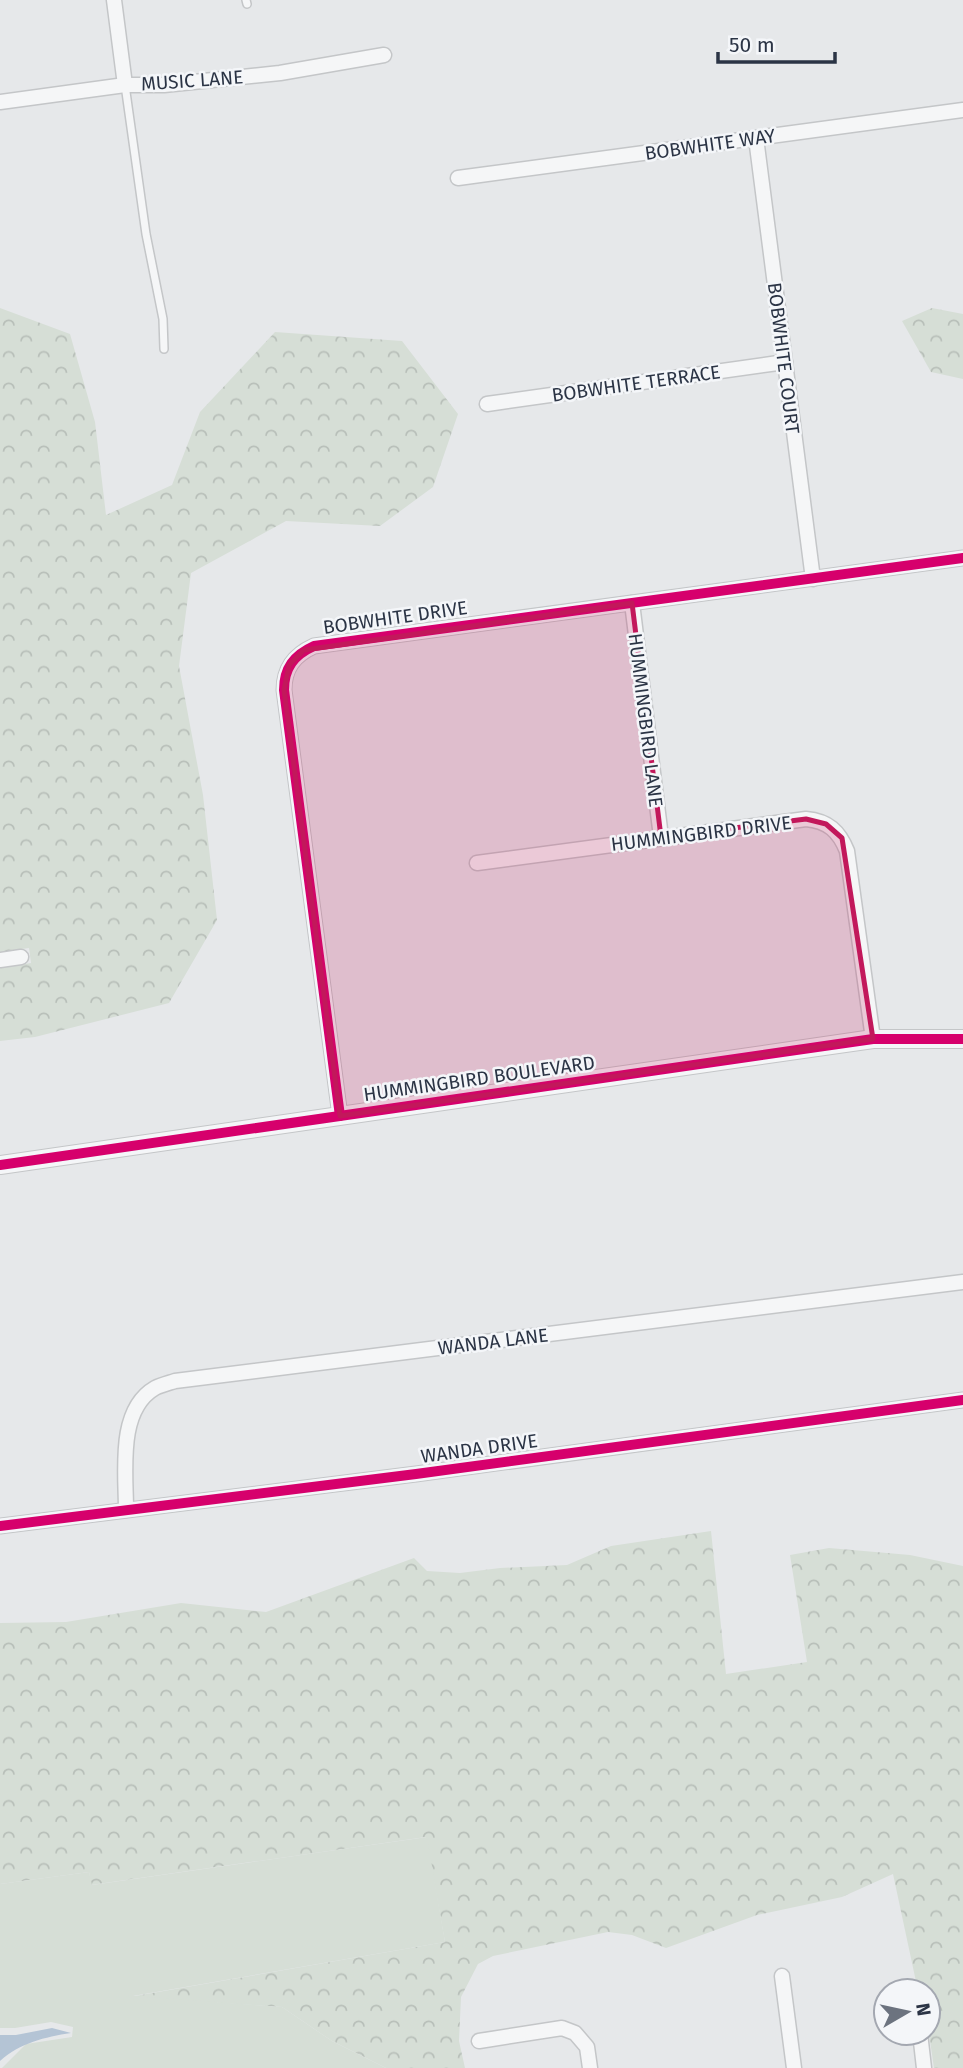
<svg xmlns="http://www.w3.org/2000/svg" width="963" height="2068" font-family="'Fira Sans',sans-serif">
	<style>
		.forest { fill: url(#forest-crowns) }
		.park { fill: #d6ded6 }
		.water { fill: #b4c4d5 }
		.lines { fill: none; stroke-linecap: round; stroke-linejoin: round }
		.service-casing { stroke: #c4c6c8; stroke-width: 10 }
		.minor-casing { stroke: #c4c6c8; stroke-width: 17 }
		.tertiary-casing { stroke: #c4c6c8; stroke-width: 20 }
		.service { stroke: #f5f6f7; stroke-width: 7 }
		.minor { stroke: #f5f6f7; stroke-width: 14 }
		.tertiary { stroke: #f5f6f7; stroke-width: 18 }
		.cycleway-casing { stroke: #f4f6f9; stroke-width: 15 }
		.cycleway { stroke: #d6006c; stroke-width: 10 }
		.marked { fill: #c2185b; fill-opacity: 0.2; stroke: #c2185b; stroke-width: 5; stroke-linejoin: round }
		.labels { text-anchor: middle; stroke-width: 5; stroke-linejoin: round; paint-order: stroke }
		.street-label { font-size: 19px; fill: #2b3445; stroke: #f4f6f9 }
	</style>
	<defs>
		<pattern id="forest-crowns" width="20" height="18" patternUnits="userSpaceOnUse" patternTransform="scale(1.75)"><rect width="20" height="18" fill="#d6ded6"/><path d="M2 6a3 3 0 1 1 6 0M12 15a3 3 0 1 1 6 0" fill="none" stroke="#b8bfb9"/></pattern>
	</defs>
	<rect width="100%" height="100%" fill="#e6e8ea"/>
	<!-- forest -->
	<g class="forest">
		<polygon points="0,308 70,334 95,422 106,515 172,485 200,412 275,332 402,341 458,414 433,487 380,526 286,521 191,573 179,666 203,795 217,920 169,1003 35,1037 0,1041 0,968 31,963 29,948 0,952"/>
		<polygon points="932,308 963,314 963,379 931,372 902,321"/>
		<polygon points="711,1531 726,1674 807,1662 790,1555 829,1548 910,1555 963,1566 963,2068 934,2068 928,2027 928,1991 918,1991 893,1874 842,1897 757,1915 666,1948 632,1935 608,1932 493,1956 478,1964 461,1997 459,2041 465,2068 386,2068 332,2041 282,2007 129,1997 445,1942 426,1837 91,1885 89,1872 0,1884 0,1623 66,1622 181,1603 266,1612 414,1558 427,1571 460,1573 500,1568 567,1565 611,1546"/>
	</g>
	<!-- park -->
	<polygon class="park" points="427,1837 445,1942 133,1996 282,2007 332,2041 386,2068 2,2068 26,2044 72,2037 73,2027 51,2022 15,2028 0,2028 0,1884 89,1872 92,1885"/>
	<!-- water -->
	<path class="water" d="M 52,2028 L 71,2033 C 45,2037 20,2043 0,2061 L 0,2035 L 16,2035 Z"/>
	<g class="lines">
		<!-- service casing -->
		<g class="service-casing">
			<g id="service">
				<polyline points="246,0 247,4"/>
				<polyline points="125,85 146,234 163,319 164,349"/>
			</g>
		</g>
		<!-- minor casing -->
		<g class="minor-casing">
			<g id="minor">
				<polyline points="114,0 125,85"/>
				<polyline points="0,102 125,85 164,85 280,73 384,55"/>
				<polyline points="756,138 813,579"/>
				<polyline points="458,178 963,110"/>
				<polyline points="487,404 785,362"/>
				<polyline points="632,603 661,837"/>
				<path d="M 477,863 L 806,819 C 828,821 839,831 847,851 L 873,1039"/>
				<polyline points="0,960 21,957"/>
				<path d="M 340,1116 L 284,690 C 284,668 294,655 314,646 L 963,558"/>
				<path d="M 126,1510 C 126,1472 117,1410 155,1388 C 161,1385 169,1383 175,1381 L 963,1282"/>
				<polyline points="0,1526 416,1474 963,1400"/>
				<polyline points="782,1976 794,2068"/>
				<polyline points="920,2033 924,2068"/>
				<polyline points="479,2041 562,2028 575,2033 587,2047 590,2068"/>
			</g>
		</g>
		<!-- tertiary casing -->
		<g class="tertiary-casing">
			<polyline id="tertiary" points="0,1165 873,1039 963,1039"/>
		</g>
		<!-- service -->
		<use href="#service" class="service"/>
		<!-- minor -->
		<use href="#minor" class="minor"/>
		<!-- tertiary -->
		<use href="#tertiary" class="tertiary"/>
		<!-- cycleway casing -->
		<g class="cycleway-casing">
			<g id="cycleway">
				<path d="M 340,1116 L 284,690 C 284,668 294,655 314,646 L 963,558"/>
				<polyline points="0,1165 873,1039 963,1039"/>
				<polyline points="0,1526 416,1474 963,1400"/>
			</g>
		</g>
		<!-- cycleway -->
		<use href="#cycleway" class="cycleway"/>
	</g>
	<!-- marked area -->
	<path class="marked" d="M 632,603 L 661,837 L 806,819 L 826,824 L 842,838 L 873,1039 L 340,1116 L 284,690 L 289,665 L 304,650 Z"/>
	<g class="labels">
		<!-- street labels -->
		<g class="street-label">
			<text transform="translate(192 80) rotate(-4)" y="7">MUSIC LANE</text>
			<text transform="translate(710 144) rotate(-8)" y="7">BOBWHITE WAY</text>
			<text transform="translate(784 358) rotate(83)" y="7">BOBWHITE COURT</text>
			<text transform="translate(636 383) rotate(-8)" y="7">BOBWHITE TERRACE</text>
			<text transform="translate(395 617) rotate(-8)" y="7">BOBWHITE DRIVE</text>
			<text transform="translate(646 720) rotate(83)" y="7">HUMMINGBIRD LANE</text>
			<text transform="translate(701 833) rotate(-7)" y="7">HUMMINGBIRD DRIVE</text>
			<text transform="translate(479 1078) rotate(-8)" y="7">HUMMINGBIRD BOULEVARD</text>
			<text transform="translate(493 1341) rotate(-7)" y="7">WANDA LANE</text>
			<text transform="translate(479 1448) rotate(-8)" y="7">WANDA DRIVE</text>
		</g>
	</g>
	<!-- north arrow -->
	<g transform="translate(907 2012) rotate(81)"><circle r="33" fill="#f4f6f9" stroke="#a4a8b1" stroke-width="2"/>
	<path d="M0-5L12 26L0 18L-12 26Z" fill="#6c737f"/>
	<text y="-10" font-size="19" font-weight="bold" text-anchor="middle" fill="#2b3445">N</text>
	</g>
	<!-- scale -->
	<path d="M718 52v10h117v-10" fill="none" stroke="#2b3445" stroke-width="3.5"/>
	<text x="729" y="52" font-size="21" fill="#2b3445" stroke="#f4f6f9" stroke-width="5" paint-order="stroke">50 m</text>
</svg>
